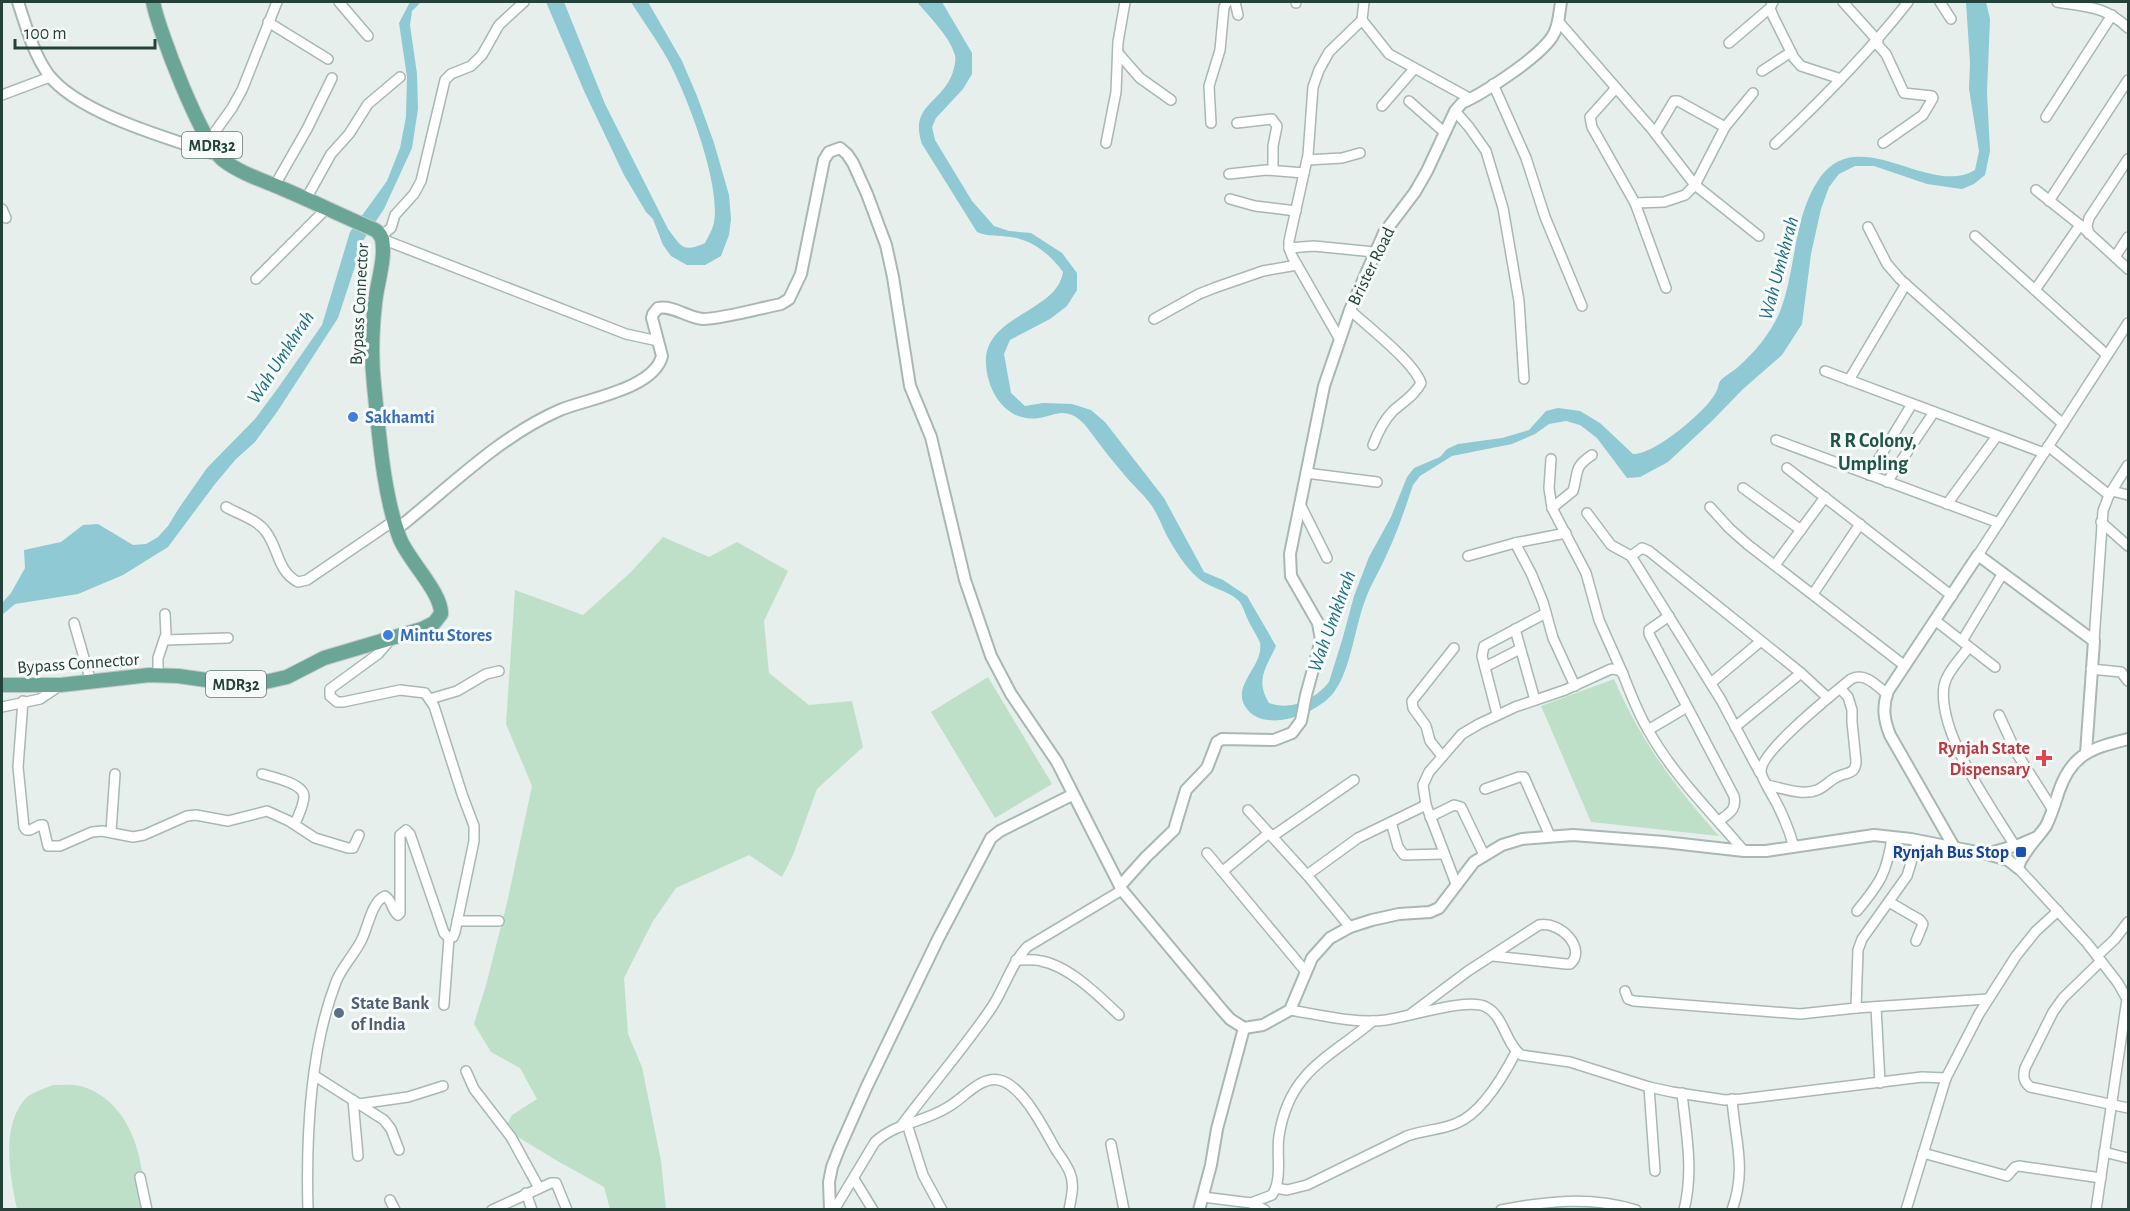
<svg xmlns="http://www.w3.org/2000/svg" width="2130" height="1211" font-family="'Alegreya Sans',sans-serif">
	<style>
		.green { fill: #bfe0c8 }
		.water { fill: #8ec9d4 }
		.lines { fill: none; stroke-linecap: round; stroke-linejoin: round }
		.minor-casing { stroke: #a8b8b2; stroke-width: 12 }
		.tertiary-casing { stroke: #a8b8b2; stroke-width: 14 }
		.primary-casing { stroke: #c2cac8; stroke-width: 16 }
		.minor { stroke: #fff; stroke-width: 9 }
		.tertiary { stroke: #fff; stroke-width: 10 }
		.primary { stroke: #6aa596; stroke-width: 14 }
		.shop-dot { fill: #3f7fe0; stroke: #f7fbf9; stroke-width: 2 }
		.health-dot { fill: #e0444e; stroke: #f7fbf9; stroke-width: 2 }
		.transit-dot { fill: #1a4fb4; stroke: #f7fbf9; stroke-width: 2 }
		.service-dot { fill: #5c6f8a; stroke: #f7fbf9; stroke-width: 2 }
		.labels { text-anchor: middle; stroke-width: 6; stroke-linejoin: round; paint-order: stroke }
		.shield { fill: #f7fbf9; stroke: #637a73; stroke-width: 1.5 }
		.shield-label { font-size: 16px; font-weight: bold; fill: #24423a }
		.street-label { font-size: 18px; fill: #24423a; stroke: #f7fbf9 }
		.shop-label { font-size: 18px; font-weight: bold; fill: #366cbe; stroke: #f7fbf9; text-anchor: start }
		.health-label { font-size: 18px; font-weight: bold; fill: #be3a42; stroke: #f7fbf9; text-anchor: end }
		.transit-label { font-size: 18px; font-weight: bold; fill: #164399; stroke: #f7fbf9; text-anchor: end }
		.service-label { font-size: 18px; font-weight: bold; fill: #4e5e75; stroke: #f7fbf9; text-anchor: start }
		.water-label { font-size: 20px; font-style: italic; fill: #1c6f80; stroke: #f7fbf9 }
		.neighbourhood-label { font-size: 20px; font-weight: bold; fill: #1f5548; stroke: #f7fbf9 }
	</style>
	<rect width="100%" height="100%" fill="#e6efeb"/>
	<!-- green -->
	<g class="green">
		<polygon points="663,537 709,557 737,542 788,571 764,621 769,673 809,705 852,701 863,747 817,789 793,855 782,877 749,855 676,888 653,921 624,978 628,1034 642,1067 661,1161 666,1209 610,1209 604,1187 554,1159 505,1129 512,1115 537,1099 520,1068 491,1052 474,1024 486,985 507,903 532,786 506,724 515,590 583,615 631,572"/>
		<polygon points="988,677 1052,784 995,818 931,712"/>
		<path d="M 1614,679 C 1642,743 1673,784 1719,836 L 1591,822 L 1541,706 Z"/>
		<path d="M 53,1085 C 62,1085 72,1084 81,1086 C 133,1102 145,1162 145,1209 L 17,1209 C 10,1175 0,1124 27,1097 C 34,1092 45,1088 53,1085 Z"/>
	</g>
	<!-- water -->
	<g class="water">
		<polygon points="410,2 421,2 412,11 410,25 417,74 418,109 412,148 384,209 364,239 338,318 277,412 255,442 236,459 215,484 168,547 123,575 78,594 15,604 2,615 2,603 11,593 25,568 24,550 61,542 83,525 98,524 133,545 146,544 158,537 168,526 179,508 207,468 255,419 278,388 322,325 350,232 387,181 400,148 406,117 407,77 399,23"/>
		<path d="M 546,2 L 564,2 L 605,104 L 668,229 C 682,247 682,253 705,243 C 708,237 713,229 714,222 C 721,184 687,95 668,60 C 657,40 643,21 631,2 L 648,2 L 682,61 L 697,96 L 714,143 L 729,195 L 731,219 L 729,235 L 721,256 L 705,265 L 687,265 L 671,256 L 663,245 L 653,219 L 646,212 L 624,175 L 585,93 Z"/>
		<path d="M 917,2 L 942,2 L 972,53 L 972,74 L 963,89 L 936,118 L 932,127 L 935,140 L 972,201 L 994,226 L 1009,231 L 1031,233 L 1062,253 L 1077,273 L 1077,290 L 1067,306 L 1050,319 L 1010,340 L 1004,354 L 1011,393 L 1025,406 L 1043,403 L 1072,404 L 1091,410 L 1105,422 L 1164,498 L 1204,572 L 1223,580 L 1247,596 L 1276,646 C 1266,668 1255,680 1269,703 C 1290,711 1315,700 1329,682 L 1343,637 L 1354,596 L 1369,557 L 1391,517 L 1407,477 L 1414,468 L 1440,457 L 1447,449 L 1458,444 L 1502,438 L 1529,430 L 1546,411 L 1558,408 L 1580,411 L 1600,423 L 1633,454 C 1654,455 1705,412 1715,394 C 1718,390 1718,385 1720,381 C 1724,376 1733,372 1738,367 C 1755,352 1769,335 1779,314 C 1797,270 1792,219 1819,179 C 1859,121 1929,198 1975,170 L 1979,151 L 1969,89 L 1970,63 L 1966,2 L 1986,2 L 1990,19 L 1987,92 L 1990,151 L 1985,175 L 1974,184 L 1962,189 L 1927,184 L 1874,166 L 1855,166 L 1839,174 L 1829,187 L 1821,209 L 1811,254 L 1802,324 L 1782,355 L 1743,389 L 1712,421 L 1668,462 L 1640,477 L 1627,478 L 1597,438 L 1580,425 L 1566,421 L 1549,424 L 1535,434 L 1512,444 L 1452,456 L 1420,476 L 1413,485 C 1405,509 1397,533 1386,556 C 1380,570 1371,584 1366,598 C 1355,625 1351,670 1334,692 C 1319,713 1266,734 1247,709 C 1229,686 1264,667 1260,643 C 1258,637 1252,628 1249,622 C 1246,616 1243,606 1239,601 C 1228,590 1209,588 1198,578 C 1185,567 1175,550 1167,536 C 1162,526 1158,515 1152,506 C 1145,496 1135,487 1127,478 C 1115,464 1103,449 1092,434 C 1084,423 1076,413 1062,413 C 1055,413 1047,417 1039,418 C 1008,423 988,394 986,365 C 982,315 1057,313 1063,272 C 1051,255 1032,239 1010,237 C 998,235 987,237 977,232 L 922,144 C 908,103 946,103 954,68 C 955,63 956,59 955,55 C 948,34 930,18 917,2 Z"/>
	</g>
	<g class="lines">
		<!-- minor casing -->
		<g class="minor-casing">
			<g id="minor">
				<polyline points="339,2 368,36"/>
				<polyline points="1235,2 1238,15"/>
				<polyline points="1364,2 1362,20 1389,54 1471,99"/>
				<polyline points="1773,2 1770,8 1773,16 1794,58 1801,66 1841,79"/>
				<polyline points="1843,2 1878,41"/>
				<polyline points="1940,2 1951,19"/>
				<path d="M 2057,2 C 2088,7 2105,6 2128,28"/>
				<polyline points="1296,3 1296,2"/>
				<polyline points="1558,21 1651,128 1695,185 1759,236"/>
				<polyline points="268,22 328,59"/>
				<polyline points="1729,43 1770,8"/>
				<polyline points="1876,43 1886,54 1904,93 1932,96 1933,98 1923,115 1883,143"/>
				<polyline points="1118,53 1140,78 1171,100"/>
				<polyline points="1762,71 1791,52"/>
				<polyline points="1493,84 1526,158 1545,217 1582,306"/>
				<polyline points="1616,88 1590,117 1592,127 1635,203 1666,288"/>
				<polyline points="2,95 50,77"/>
				<polyline points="1409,101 1444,132"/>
				<polyline points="1382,106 1414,69"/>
				<polyline points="1455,111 1469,127 1486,151 1503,208 1519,301 1524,379"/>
				<polyline points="2046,117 2112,15"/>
				<polyline points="1211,123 1209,86 1220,50 1224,7 1227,2"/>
				<polyline points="1237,123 1272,119 1277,126 1273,146 1273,170"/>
				<polyline points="1655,133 1674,101 1678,101 1725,127"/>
				<polyline points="209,140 232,108 242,90 277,2"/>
				<polyline points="1106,143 1116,92 1118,42 1125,2"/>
				<path d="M 1775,144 C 1823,99 1868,53 1908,2"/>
				<polyline points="1307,160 1342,158 1360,153"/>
				<polyline points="1229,174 1266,170 1304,173"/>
				<polyline points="275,185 307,129 332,78"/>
				<polyline points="2036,190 2080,225 2128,269"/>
				<polyline points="306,199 331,154 349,134 368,104 400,77"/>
				<polyline points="1230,199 1255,206 1296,211"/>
				<polyline points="2049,201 2128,80"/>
				<polyline points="1635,203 1664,202 1685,195 1695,185 1725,127 1753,93"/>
				<polyline points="2,209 6,218"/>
				<polyline points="1868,227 1887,264 1900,279 2063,424"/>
				<polyline points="379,233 386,232 391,228 395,215 414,194 421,181 445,80 451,74 471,66 482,55 499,25 524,2"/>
				<polyline points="2089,234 2087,226 2089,218 2128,159"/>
				<polyline points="1975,236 2107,355"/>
				<polyline points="382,239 626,334 658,341"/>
				<polyline points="1289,248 1314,246 1374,252"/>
				<polyline points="2115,257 2128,237"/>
				<polyline points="256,279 327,208"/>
				<polyline points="2035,290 2080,225"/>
				<path d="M 1350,310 C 1368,327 1413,361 1421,383 C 1415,395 1403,402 1393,411 C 1384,420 1378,432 1373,445"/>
				<polyline points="1154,319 1199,294 1214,288 1263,271 1297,265"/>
				<polyline points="1339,338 1292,256 1289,248 1289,241 1308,155 1313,87 1319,70 1329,52 1362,20"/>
				<polyline points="1825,371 2044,453"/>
				<polyline points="1849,380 1906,284"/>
				<polyline points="1776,440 1999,523"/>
				<polyline points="2048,446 2109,495"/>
				<polyline points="1551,459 1549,488 1552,508 1586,573 1599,620 1623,674"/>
				<polyline points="1787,468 1952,596"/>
				<polyline points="1306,473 1377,482"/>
				<polyline points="1869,475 1912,404"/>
				<polyline points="1887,482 1934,412"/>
				<polyline points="1743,488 1801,530"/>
				<polyline points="2112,491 2128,495"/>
				<polyline points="1300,504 1327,558"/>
				<polyline points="1947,504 1997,436"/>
				<path d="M 226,507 C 238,514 258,520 266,532 C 279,549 277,571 298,582 L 307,580 L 395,520"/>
				<polyline points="1710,507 1729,528 1747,544 1905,666"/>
				<path d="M 1552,508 L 1573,491 C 1579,471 1573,468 1592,455"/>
				<polyline points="1587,513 1611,545 1631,556 1642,548 1649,551 1801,673 1828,698"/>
				<polyline points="2101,522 2128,546"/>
				<polyline points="1515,543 1531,573 1543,602 1553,638 1575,686"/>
				<polyline points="1978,555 2128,323"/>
				<polyline points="1468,556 1515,543 1566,533"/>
				<polyline points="1631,556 1721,700 1760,773"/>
				<polyline points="1775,565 1825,497"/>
				<polyline points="1813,594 1860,524"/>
				<path d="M 1669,616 L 1649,630 L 1649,634 L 1734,796 C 1737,810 1729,813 1719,821"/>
				<polyline points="1936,621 1995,667"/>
				<polyline points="74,623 91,682"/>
				<polyline points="1515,629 1535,700"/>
				<polyline points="165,640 228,638"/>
				<polyline points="1962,641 2003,573"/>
				<polyline points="2094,641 2103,511 2109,495 2128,465"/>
				<path d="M 1969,647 C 1960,659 1947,672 1944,686 C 1937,733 1991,807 2015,846"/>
				<polyline points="1485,667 1520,649"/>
				<polyline points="2091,669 2121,672 2128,681"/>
				<polyline points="158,675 158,658 166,634 165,614"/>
				<polyline points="1711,683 1761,641"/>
				<polyline points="430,699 457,691 486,674 499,671"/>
				<polyline points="23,701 18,767 24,827 26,830 30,830 40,825 43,825 48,846 60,846 92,832 102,831 133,837 144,835 187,816 196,815 228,821 267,811 289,821 315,838 348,848 353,848 359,835"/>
				<polyline points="2,707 40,699 61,685"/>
				<polyline points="1497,714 1482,656 1484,646 1546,613"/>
				<polyline points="1999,715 2016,752 2053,810"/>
				<polyline points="1735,727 1801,673"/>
				<polyline points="1648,730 1687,707"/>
				<polyline points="1442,756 1430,741 1426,726 1413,708 1412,701 1454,648"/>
				<path d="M 262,774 C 272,777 303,783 304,796 C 304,805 298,816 295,824"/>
				<path d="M 1767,785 C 1781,788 1803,796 1817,790 C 1825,787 1830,780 1837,777 C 1846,772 1856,775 1856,761 L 1852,722 L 1852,710 L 1848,697 L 1840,688"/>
				<polyline points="1485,789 1519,777 1524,777 1550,836"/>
				<polyline points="1248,810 1307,875 1350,927"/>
				<polyline points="1430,817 1454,805 1461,807 1484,855"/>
				<polyline points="1391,822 1398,847 1404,855 1443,854"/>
				<polyline points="111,831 115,774"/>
				<polyline points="1273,836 1354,780"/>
				<path d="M 1794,847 C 1788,826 1780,807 1768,788 C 1766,783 1761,777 1761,771 C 1761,751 1834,693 1851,679 C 1865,672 1876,685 1887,694"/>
				<polyline points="1207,853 1306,972"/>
				<polyline points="2018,868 2087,943 2118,983 2127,999 2096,1210"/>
				<polyline points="1223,871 1269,833"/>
				<polyline points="1307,875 1358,838 1426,805"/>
				<path d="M 1456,884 L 1426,805 L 1423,785 L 1429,772 L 1462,734 L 1479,724 L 1515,707 L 1565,690 L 1611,669 L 1619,670 L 1623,674 C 1630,692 1637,711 1647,728 C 1672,774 1711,812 1744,851"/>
				<polyline points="1889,902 1920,920 1923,924 1916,941"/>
				<path d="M 1857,911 C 1880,883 1887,873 1892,837"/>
				<polyline points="457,921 499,921"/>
				<polyline points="2097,956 2115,939 2128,922"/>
				<path d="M 1016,960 C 1024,960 1033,959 1041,961 C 1069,966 1098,995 1119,1015"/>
				<path d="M 2101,961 L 2063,998 L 2053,1012 L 2025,1068 C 2023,1076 2023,1081 2030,1087 L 2128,1108"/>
				<polyline points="1625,991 1628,999 1634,1001 1800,1014 1856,1008 1988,999"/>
				<polyline points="444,1005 449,938"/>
				<polyline points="1876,1007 1880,1083"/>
				<polyline points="1856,1008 1858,950 1862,939 1907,876 1918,840"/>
				<path d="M 1290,1010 C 1321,1015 1355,1024 1386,1020 C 1408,1017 1469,997 1486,1007 C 1504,1016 1505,1043 1521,1055 L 1570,1062 L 1649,1087 L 1672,1092 L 1725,1100 L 1742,1099 L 1922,1077 L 1946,1078"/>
				<path d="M 1412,1013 L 1468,971 L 1539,925 C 1562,921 1587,950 1570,964 L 1566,964 L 1493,956"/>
				<polyline points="466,1071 474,1089 511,1137 539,1188"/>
				<polyline points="315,1076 384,1120 391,1129 399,1150"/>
				<polyline points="1649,1087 1655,1171"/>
				<path d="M 1682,1093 C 1686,1133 1694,1170 1684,1210"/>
				<polyline points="353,1100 358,1156"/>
				<polyline points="359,1104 408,1097 443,1086"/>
				<polyline points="907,1124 923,1175 942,1210"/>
				<path d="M 901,1126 C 931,1086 964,1048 992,1007 C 1005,987 1011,964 1027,947 L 1122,890"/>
				<polyline points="1111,1144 1124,1210"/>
				<polyline points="2104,1152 2128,1158"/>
				<polyline points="1923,1153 2007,1176 2015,1167 2019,1166 2101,1178"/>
				<polyline points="140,1177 147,1210"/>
				<polyline points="854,1179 873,1210"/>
				<path d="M 1276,1188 L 1287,1190 L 1307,1185 L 1407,1136 C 1423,1130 1442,1130 1457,1123 C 1482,1113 1504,1075 1516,1052"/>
				<polyline points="526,1193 532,1210"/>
				<path d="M 1203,1197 L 1251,1203 L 1272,1195 C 1283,1179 1276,1154 1279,1136 C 1289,1071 1329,1058 1373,1021"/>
				<polyline points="390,1200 395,1210"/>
				<polyline points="1251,1203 1265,1210"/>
				<path d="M 308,1210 C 306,1139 310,1049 336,982 C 341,968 355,954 362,939 C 368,927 372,901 385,896 C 393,901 391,910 398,915 L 400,913 L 400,835 L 406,830 L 410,834 L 444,933 L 449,938 L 453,937 L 455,932 L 474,841 L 474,826 L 462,794 L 434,706 L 425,693 L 400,690 L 343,702 L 337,702 L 330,696 L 330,689 L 378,654 L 390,640"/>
				<polyline points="492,1210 551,1183 556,1183 567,1210"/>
				<path d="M 834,1210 L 875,1142 C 897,1122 923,1123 948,1107 C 963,1099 980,1076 999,1080 C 1023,1085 1045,1131 1056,1150 C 1061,1157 1067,1165 1070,1173 C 1075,1185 1071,1198 1069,1210"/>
				<path d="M 1501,1210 C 1546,1201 1591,1196 1636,1210"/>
				<path d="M 1732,1210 C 1747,1168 1735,1141 1732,1099"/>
				<polyline points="1906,1210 1946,1078 1979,1014 2016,956 2036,931 2058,911"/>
			</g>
		</g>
		<!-- tertiary casing -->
		<g class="tertiary-casing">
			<g id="tertiary">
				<path d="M 18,2 C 26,26 33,53 48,74 C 78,114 171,139 218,155"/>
				<path d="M 397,529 C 449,488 498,437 560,410 C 586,399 654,389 662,356 L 652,318 L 653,314 L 658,308 C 673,305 688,318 703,319 C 722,319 761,308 781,304 L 789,299 L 801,274 L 824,160 L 829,152 L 840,148 L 847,154 L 853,163 L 867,194 L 886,245 L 893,277 L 910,386 L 931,437 L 965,580 L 991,656 L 1011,694 L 1057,762 L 1122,890 L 1222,1010 L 1230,1019 L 1244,1028 L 1263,1025 L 1290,1010 L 1312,958 L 1330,938 L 1350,927 L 1372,920 L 1399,914 L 1430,912 L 1439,908 L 1474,862 L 1502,845 L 1522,839 L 1573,835 L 1664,842 L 1744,851 L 1766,851 L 1874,835 L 1911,839 L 1987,854 L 2008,860 L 2018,868 C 2021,854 2038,838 2046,826 C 2052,814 2055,803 2059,791 C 2072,753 2093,748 2128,739"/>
				<path d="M 1954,847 L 1890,735 C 1884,720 1882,707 1888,691 L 1978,555 L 2094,641 L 2086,753"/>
				<polyline points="1990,853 2021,844 2037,837"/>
				<path d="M 1120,886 L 1146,857 L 1174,830 L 1186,790 L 1207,768 L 1217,742 L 1222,739 L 1274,740 L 1292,733 L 1301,721 L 1306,695 L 1321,640 L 1318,623 L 1291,576 L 1290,554 L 1324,386 L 1350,310 L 1384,233 L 1415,192 L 1427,171 L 1455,111 L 1462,103 C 1484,93 1538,58 1552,37 C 1559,27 1559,14 1561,2"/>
				<polyline points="830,1210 829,1182 832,1167 839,1149 867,1086 938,939 991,838 1000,831 1072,795"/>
				<polyline points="1199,1210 1211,1165 1217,1129 1244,1028"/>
			</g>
		</g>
		<!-- primary casing -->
		<g class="primary-casing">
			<path id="primary" d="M 2,685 L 61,685 L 149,675 L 178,676 L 235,684 L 265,682 L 287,677 L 324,658 L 422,629 L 434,623 L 441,614 C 442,593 409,561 400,539 C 383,494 379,433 374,385 C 371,358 372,330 375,303 C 377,283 386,258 382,239 C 380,234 378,231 373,229 C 342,216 312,201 281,188 C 262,180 240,173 223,160 C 201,141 159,32 153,2"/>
		</g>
		<!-- minor -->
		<use href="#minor" class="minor"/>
		<!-- tertiary -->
		<use href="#tertiary" class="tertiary"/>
		<!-- primary -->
		<use href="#primary" class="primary"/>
	</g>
	<!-- markers -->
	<g class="shop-dot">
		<circle cx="353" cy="417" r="6"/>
		<circle cx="388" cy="635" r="6"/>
	</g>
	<path class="health-dot" d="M2041 749h6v6h6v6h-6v6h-6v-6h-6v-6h6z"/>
	<rect class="transit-dot" x="2015" y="846" width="12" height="12" rx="3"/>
	<circle class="service-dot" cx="339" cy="1013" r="6"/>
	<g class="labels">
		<!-- shield labels -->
		<g class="shield">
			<rect x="182" y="132" width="60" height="26" rx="4.5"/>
			<rect x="206" y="671" width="60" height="26" rx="4.5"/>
		</g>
		<g class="shield-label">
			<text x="212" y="151">MDR32</text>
			<text x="236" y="690">MDR32</text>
		</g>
		<!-- street labels -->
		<g class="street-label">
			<text transform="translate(1371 266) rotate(-64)" y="6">Brister Road</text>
			<text transform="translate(359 304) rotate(-87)" y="6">Bypass Connector</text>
			<text transform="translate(78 663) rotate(-4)" y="6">Bypass Connector</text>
		</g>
		<!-- shop labels -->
		<g class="shop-label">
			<text x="365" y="423">Sakhamti</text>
			<text x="400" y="641">Mintu Stores</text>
		</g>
		<!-- health labels -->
		<g class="health-label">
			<text x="2030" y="754">Rynjah State<tspan x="2030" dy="21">Dispensary</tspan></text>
		</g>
		<!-- transit labels -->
		<g class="transit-label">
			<text x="2009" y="858">Rynjah Bus Stop</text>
		</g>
		<!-- service labels -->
		<g class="service-label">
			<text x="351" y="1009">State Bank<tspan x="351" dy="21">of India</tspan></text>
		</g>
		<!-- water labels -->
		<g class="water-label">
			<text transform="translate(1778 268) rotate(-75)" y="7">Wah Umkhrah</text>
			<text transform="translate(280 357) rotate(-57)" y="7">Wah Umkhrah</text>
			<text transform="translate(1331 621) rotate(-70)" y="7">Wah Umkhrah</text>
		</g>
		<!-- neighbourhood labels -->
		<g class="neighbourhood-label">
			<text x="1873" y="447">R R Colony,<tspan x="1873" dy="23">Umpling</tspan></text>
		</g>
	</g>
	<!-- border -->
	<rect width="2130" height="1211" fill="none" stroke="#24423a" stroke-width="6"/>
	<!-- scale -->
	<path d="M15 39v9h140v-9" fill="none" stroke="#24423a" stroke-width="3"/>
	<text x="24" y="39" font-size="18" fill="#24423a" stroke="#f7fbf9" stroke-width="4.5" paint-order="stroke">100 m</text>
</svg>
